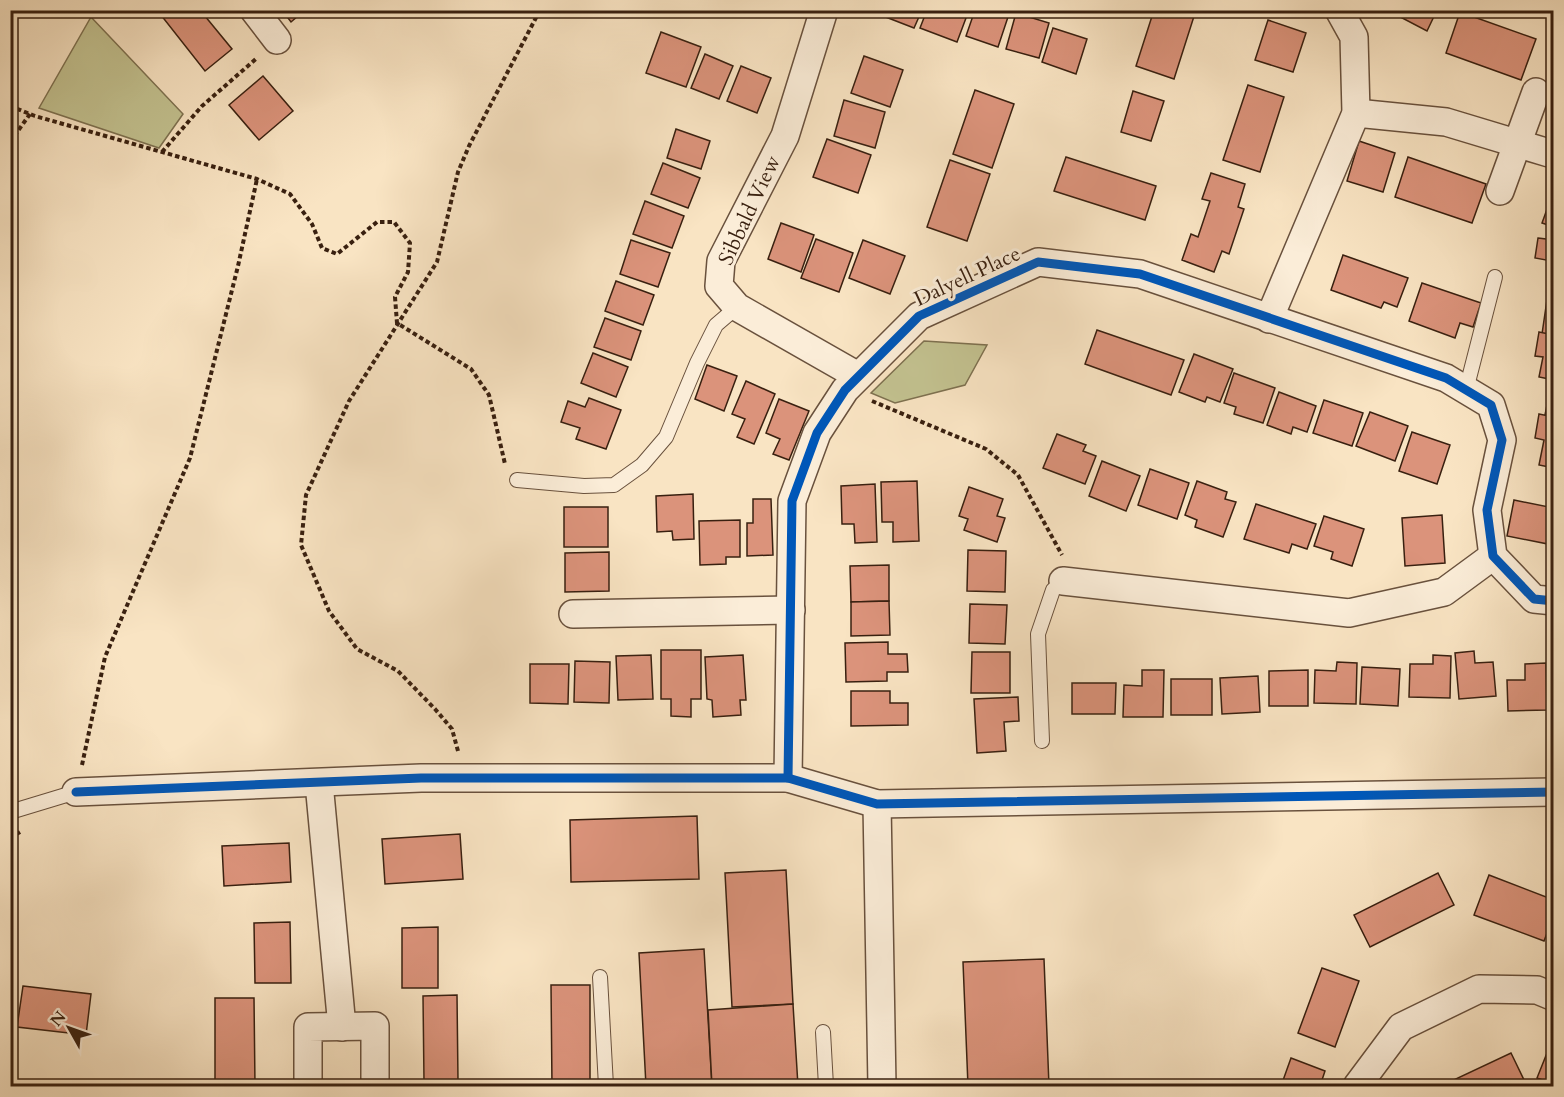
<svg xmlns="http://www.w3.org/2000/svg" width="1564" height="1097" font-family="Cardo,serif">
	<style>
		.green { fill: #c3c290; stroke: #7e7150; stroke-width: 1.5 }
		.building { fill: #db937b; stroke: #392010; stroke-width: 1.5 }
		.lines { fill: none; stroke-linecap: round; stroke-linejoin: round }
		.lane-casing { stroke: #69513d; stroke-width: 16 }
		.street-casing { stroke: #69513d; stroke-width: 30 }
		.path { stroke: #392010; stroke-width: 4; stroke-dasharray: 4.5 3; stroke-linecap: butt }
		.lane { stroke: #fbedd8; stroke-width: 14 }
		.street { stroke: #fbedd8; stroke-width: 27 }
		.cycleway-casing { stroke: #fbedd8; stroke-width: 13 }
		.cycleway { stroke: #0057b8; stroke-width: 9 }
		.labels { text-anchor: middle; stroke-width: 6; stroke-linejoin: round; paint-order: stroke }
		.street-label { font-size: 21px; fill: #392010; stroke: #fbedd8 }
	</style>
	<rect width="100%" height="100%" fill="#f9e4c3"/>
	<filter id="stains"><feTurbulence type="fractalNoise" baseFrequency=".00333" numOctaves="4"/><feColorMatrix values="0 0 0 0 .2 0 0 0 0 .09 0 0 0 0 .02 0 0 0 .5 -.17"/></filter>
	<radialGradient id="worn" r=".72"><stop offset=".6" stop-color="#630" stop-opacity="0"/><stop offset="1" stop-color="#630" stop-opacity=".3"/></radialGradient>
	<!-- green -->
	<g class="green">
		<polygon points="91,17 183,114 159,148 39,108"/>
		<polygon points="924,341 987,345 965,385 895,403 871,393"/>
	</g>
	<!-- building -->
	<g class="building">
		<polygon points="157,10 200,10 232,49 205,71"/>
		<polygon points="282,10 305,10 291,22"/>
		<polygon points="880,10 922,10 914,28 878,14"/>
		<polygon points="927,10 969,10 957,42 920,28"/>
		<polygon points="975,10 998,10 1009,14 998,47 966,36"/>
		<polygon points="1154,10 1196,10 1174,79 1136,66"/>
		<polygon points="1387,10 1437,10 1427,31"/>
		<polygon points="1460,12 1536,39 1521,80 1446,53"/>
		<polygon points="1016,13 1049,23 1039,58 1006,49"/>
		<polygon points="1268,20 1306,33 1293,72 1255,60"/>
		<polygon points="1053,28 1087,39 1076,74 1042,62"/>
		<polygon points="661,32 701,47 686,87 646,73"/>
		<polygon points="705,54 733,66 719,99 691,88"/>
		<polygon points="864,56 903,70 890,107 851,93"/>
		<polygon points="741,66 771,78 757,113 727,101"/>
		<polygon points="263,76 293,111 259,140 229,105"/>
		<polygon points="1248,85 1284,97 1260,172 1223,160"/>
		<polygon points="975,90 1014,104 992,168 953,154"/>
		<polygon points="1133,91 1164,101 1151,141 1121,132"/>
		<polygon points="844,100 885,112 875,148 834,136"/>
		<polygon points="676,129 710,141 701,169 667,158"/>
		<polygon points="827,139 871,155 858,193 813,177"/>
		<polygon points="1359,141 1395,153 1383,192 1347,181"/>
		<polygon points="1066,157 1156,186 1145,220 1054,191"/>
		<polygon points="1408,157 1486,184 1472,223 1395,197"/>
		<polygon points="950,160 990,174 967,241 927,227"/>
		<polygon points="663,163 700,178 688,208 651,194"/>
		<polygon points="1211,173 1245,184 1238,207 1244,209 1229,254 1222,251 1214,272 1182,260 1191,234 1198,237 1210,201 1202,199"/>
		<polygon points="1554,190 1554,227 1542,223"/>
		<polygon points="645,201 684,216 672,248 633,234"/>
		<polygon points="781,223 814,235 801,272 768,259"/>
		<polygon points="1538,238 1554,240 1554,278 1549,278 1552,261 1535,258"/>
		<polygon points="816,239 853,253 839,292 801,278"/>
		<polygon points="631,240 670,253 658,287 620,274"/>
		<polygon points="863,240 905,256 890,294 849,278"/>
		<polygon points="1343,255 1408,278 1397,307 1384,302 1381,308 1331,290"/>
		<polygon points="616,281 654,295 643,325 605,311"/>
		<polygon points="1422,283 1481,303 1473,327 1460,323 1455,338 1409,321"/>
		<polygon points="1549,286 1554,286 1554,335 1542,334"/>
		<polygon points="605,318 641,331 631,360 594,347"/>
		<polygon points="1097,330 1184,360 1171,395 1085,364"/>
		<polygon points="1539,332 1554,335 1554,380 1539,377 1543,357 1535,356"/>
		<polygon points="593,353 628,367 616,397 581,383"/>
		<polygon points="1194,354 1233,369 1220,402 1207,397 1205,402 1179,392"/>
		<polygon points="707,365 737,376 724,411 695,399"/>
		<polygon points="1234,373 1275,388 1263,423 1234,414 1236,407 1224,403"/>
		<polygon points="1552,380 1554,380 1554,417 1545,415"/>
		<polygon points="746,381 775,394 754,444 737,437 745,419 732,414"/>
		<polygon points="1279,392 1316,406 1307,432 1293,427 1291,434 1267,425"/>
		<polygon points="589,398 621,410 606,449 576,439 580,428 561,422 568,401 585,407"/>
		<polygon points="779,399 809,411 789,460 773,454 780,439 766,433"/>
		<polygon points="1324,400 1363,413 1352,446 1313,433"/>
		<polygon points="1370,412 1408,426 1395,461 1356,446"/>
		<polygon points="1539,414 1554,417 1554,468 1539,465 1544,440 1535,438"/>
		<polygon points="1412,432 1450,445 1437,484 1399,471"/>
		<polygon points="1057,434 1086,445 1083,451 1096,456 1085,484 1043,468"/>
		<polygon points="1102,461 1140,476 1126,511 1089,496"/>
		<polygon points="1150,469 1189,483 1177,519 1138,505"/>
		<polygon points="917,481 919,541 893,542 893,522 882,522 881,482"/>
		<polygon points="1197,481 1227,492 1225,499 1236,502 1223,537 1195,527 1197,520 1185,515"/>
		<polygon points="875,484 877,542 855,543 854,524 842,524 841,486"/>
		<polygon points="969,487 1003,499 997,516 1005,518 997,542 964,530 968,519 959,516"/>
		<polygon points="693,494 694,539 673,540 672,531 657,532 656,496"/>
		<polygon points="753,499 771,499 773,555 747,556 747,523 753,523"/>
		<polygon points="1514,500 1554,508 1548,544 1507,536"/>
		<polygon points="1256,504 1316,524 1307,549 1292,544 1289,553 1244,539"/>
		<rect x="564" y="507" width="44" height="40"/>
		<polygon points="1442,515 1445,563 1405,566 1402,518"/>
		<polygon points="1324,516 1364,529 1352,566 1331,559 1333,552 1314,546"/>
		<polygon points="740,520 740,557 726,557 726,564 700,565 699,521"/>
		<polygon points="968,550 1006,551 1005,592 967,591"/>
		<polygon points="609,552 609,591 565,592 565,553"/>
		<polygon points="889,565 889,601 851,602 850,566"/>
		<polygon points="889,601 890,635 851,636 851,602"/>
		<polygon points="970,604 1007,605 1005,644 969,643"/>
		<polygon points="888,642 888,654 907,654 908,672 887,672 887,681 846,682 845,643"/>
		<polygon points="661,650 701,650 701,699 691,699 691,717 671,716 671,699 661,699"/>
		<polygon points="1474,651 1475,663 1493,662 1496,696 1459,699 1455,653"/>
		<polygon points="972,652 1010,652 1010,693 971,693"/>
		<polygon points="651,655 653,699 618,700 616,656"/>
		<polygon points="743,655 746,700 740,700 741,715 713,717 712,700 707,699 705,657"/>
		<polygon points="1433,655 1451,656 1450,698 1409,697 1410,664 1433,664"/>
		<polygon points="575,661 610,662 609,703 574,702"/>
		<polygon points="1337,662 1357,663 1356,704 1314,703 1315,670 1336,671"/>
		<polygon points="1546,663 1547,710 1508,711 1507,680 1525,680 1525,664"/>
		<polygon points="530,664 569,664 568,704 530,703"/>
		<polygon points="1362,667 1400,669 1398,706 1360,704"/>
		<polygon points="1142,670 1164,670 1163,717 1123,717 1124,685 1142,686"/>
		<polygon points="1308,670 1308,706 1269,706 1269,671"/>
		<polygon points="1258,676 1260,712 1222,714 1220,678"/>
		<rect x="1171" y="679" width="41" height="36"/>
		<polygon points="1072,683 1116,683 1115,714 1072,714"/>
		<polygon points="851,691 890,691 890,703 908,703 908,725 851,726"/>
		<polygon points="1018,697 1019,721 1004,722 1006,751 977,753 974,699"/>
		<polygon points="697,816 699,879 571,882 570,820"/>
		<polygon points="460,834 463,879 385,884 382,839"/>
		<polygon points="289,843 291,882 224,886 222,846"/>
		<polygon points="786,870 793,1004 732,1007 725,873"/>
		<polygon points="1438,873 1454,905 1370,947 1354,915"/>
		<polygon points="1489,875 1554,900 1554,915 1544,941 1474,915"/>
		<polygon points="290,922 291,983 255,983 254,923"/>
		<polygon points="438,927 438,988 402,988 402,928"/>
		<polygon points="704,949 712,1086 646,1086 639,953"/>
		<polygon points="1044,959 1049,1086 968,1086 963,962"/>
		<polygon points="1322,968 1359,981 1335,1047 1298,1033"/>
		<polygon points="551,985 590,985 590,1086 552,1086"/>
		<polygon points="23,986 91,994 86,1035 17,1027"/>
		<polygon points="457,995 458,1081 424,1081 423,996"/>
		<polygon points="215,998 254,998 255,1086 215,1086"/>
		<polygon points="793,1004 798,1086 712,1086 708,1010"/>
		<polygon points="1553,1038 1554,1038 1554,1084 1537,1078"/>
		<polygon points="1511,1053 1527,1086 1446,1086 1445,1084"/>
		<polygon points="1291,1058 1325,1071 1320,1086 1281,1086"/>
	</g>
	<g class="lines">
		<!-- lane casing -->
		<g class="lane-casing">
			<g id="lane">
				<polyline points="1466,390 1495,277"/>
				<polyline points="517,480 584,486 614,485 642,465 666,437 697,363 716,325 737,307"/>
				<polyline points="1042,741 1038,634 1053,590 1063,581"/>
				<polyline points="10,812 76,792"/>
				<polyline points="600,977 606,1086"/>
				<polyline points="823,1032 826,1086"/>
			</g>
		</g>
		<!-- street casing -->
		<g class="street-casing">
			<g id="street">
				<polyline points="254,10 277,40"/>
				<polyline points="824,10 785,136 721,261 719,286 737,307 858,376"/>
				<polyline points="1356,113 1446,122 1549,153"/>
				<polyline points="1500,191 1536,92"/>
				<polyline points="1269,319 1356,113 1354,37 1339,10"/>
				<polyline points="1063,581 1349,613 1444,592 1493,556"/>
				<polyline points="573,614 791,610"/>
				<polyline points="788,778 792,501 817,433 845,390 919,316 1038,262 1140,274 1446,378 1491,405 1502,440 1487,510 1493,556 1534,599 1554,601"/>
				<polyline points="319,783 342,1027"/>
				<polyline points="76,792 421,778 788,778 877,804 1554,792"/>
				<polyline points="877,804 882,1086"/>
				<polyline points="308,1086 308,1027 375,1026 375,1086"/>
				<polyline points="1357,1086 1401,1027 1479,989 1537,990 1554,997"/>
			</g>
		</g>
		<!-- path -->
		<g class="path">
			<polyline points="10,106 35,116 257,179 290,194 312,224 322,248 337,254 377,222 394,222 410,243 408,272 395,297 397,323 471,369 489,395 505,464"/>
			<polyline points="10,142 30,114"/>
			<polyline points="162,152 202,106 257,58"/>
			<polyline points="872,401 986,449 1018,475 1062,555"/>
			<polyline points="458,751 452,729 435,709 398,671 357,649 329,611 301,545 306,495 349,401 437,262 458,172 469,146 540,10"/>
			<polyline points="82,765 105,657 190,458 238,266 257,179"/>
			<polyline points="10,838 20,832"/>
		</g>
		<!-- lane -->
		<use href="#lane" class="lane"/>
		<!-- street -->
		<use href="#street" class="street"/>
		<!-- cycleway casing -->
		<g class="cycleway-casing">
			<g id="cycleway">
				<polyline points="788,778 792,501 817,433 845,390 919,316 1038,262 1140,274 1446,378 1491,405 1502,440 1487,510 1493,556 1534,599 1554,601"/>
				<polyline points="76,792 421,778 788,778 877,804 1554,792"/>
			</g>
		</g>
		<!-- cycleway -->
		<use href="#cycleway" class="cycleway"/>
	</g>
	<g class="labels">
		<!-- street labels -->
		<g class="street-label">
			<text transform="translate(749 210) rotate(-65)" y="7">Sibbald View</text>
			<text transform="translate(967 276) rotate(-25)" y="7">Dalyell Place</text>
		</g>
	</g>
	<!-- margin -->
	<rect width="1564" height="1097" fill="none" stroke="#f9e4c3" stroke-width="36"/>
	<rect x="12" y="12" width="1540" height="1073" fill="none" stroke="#392010" stroke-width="3"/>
	<rect x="18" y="18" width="1528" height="1061" fill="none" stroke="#392010" stroke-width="1.5"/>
	<!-- north arrow -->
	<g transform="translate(69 1028) rotate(310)" stroke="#fbedd8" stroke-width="4.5" paint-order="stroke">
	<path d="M0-4.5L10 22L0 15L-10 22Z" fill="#392010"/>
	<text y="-9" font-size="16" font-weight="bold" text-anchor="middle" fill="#392010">N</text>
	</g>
	<rect width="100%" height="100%" filter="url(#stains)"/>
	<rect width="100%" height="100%" fill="url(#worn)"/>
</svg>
